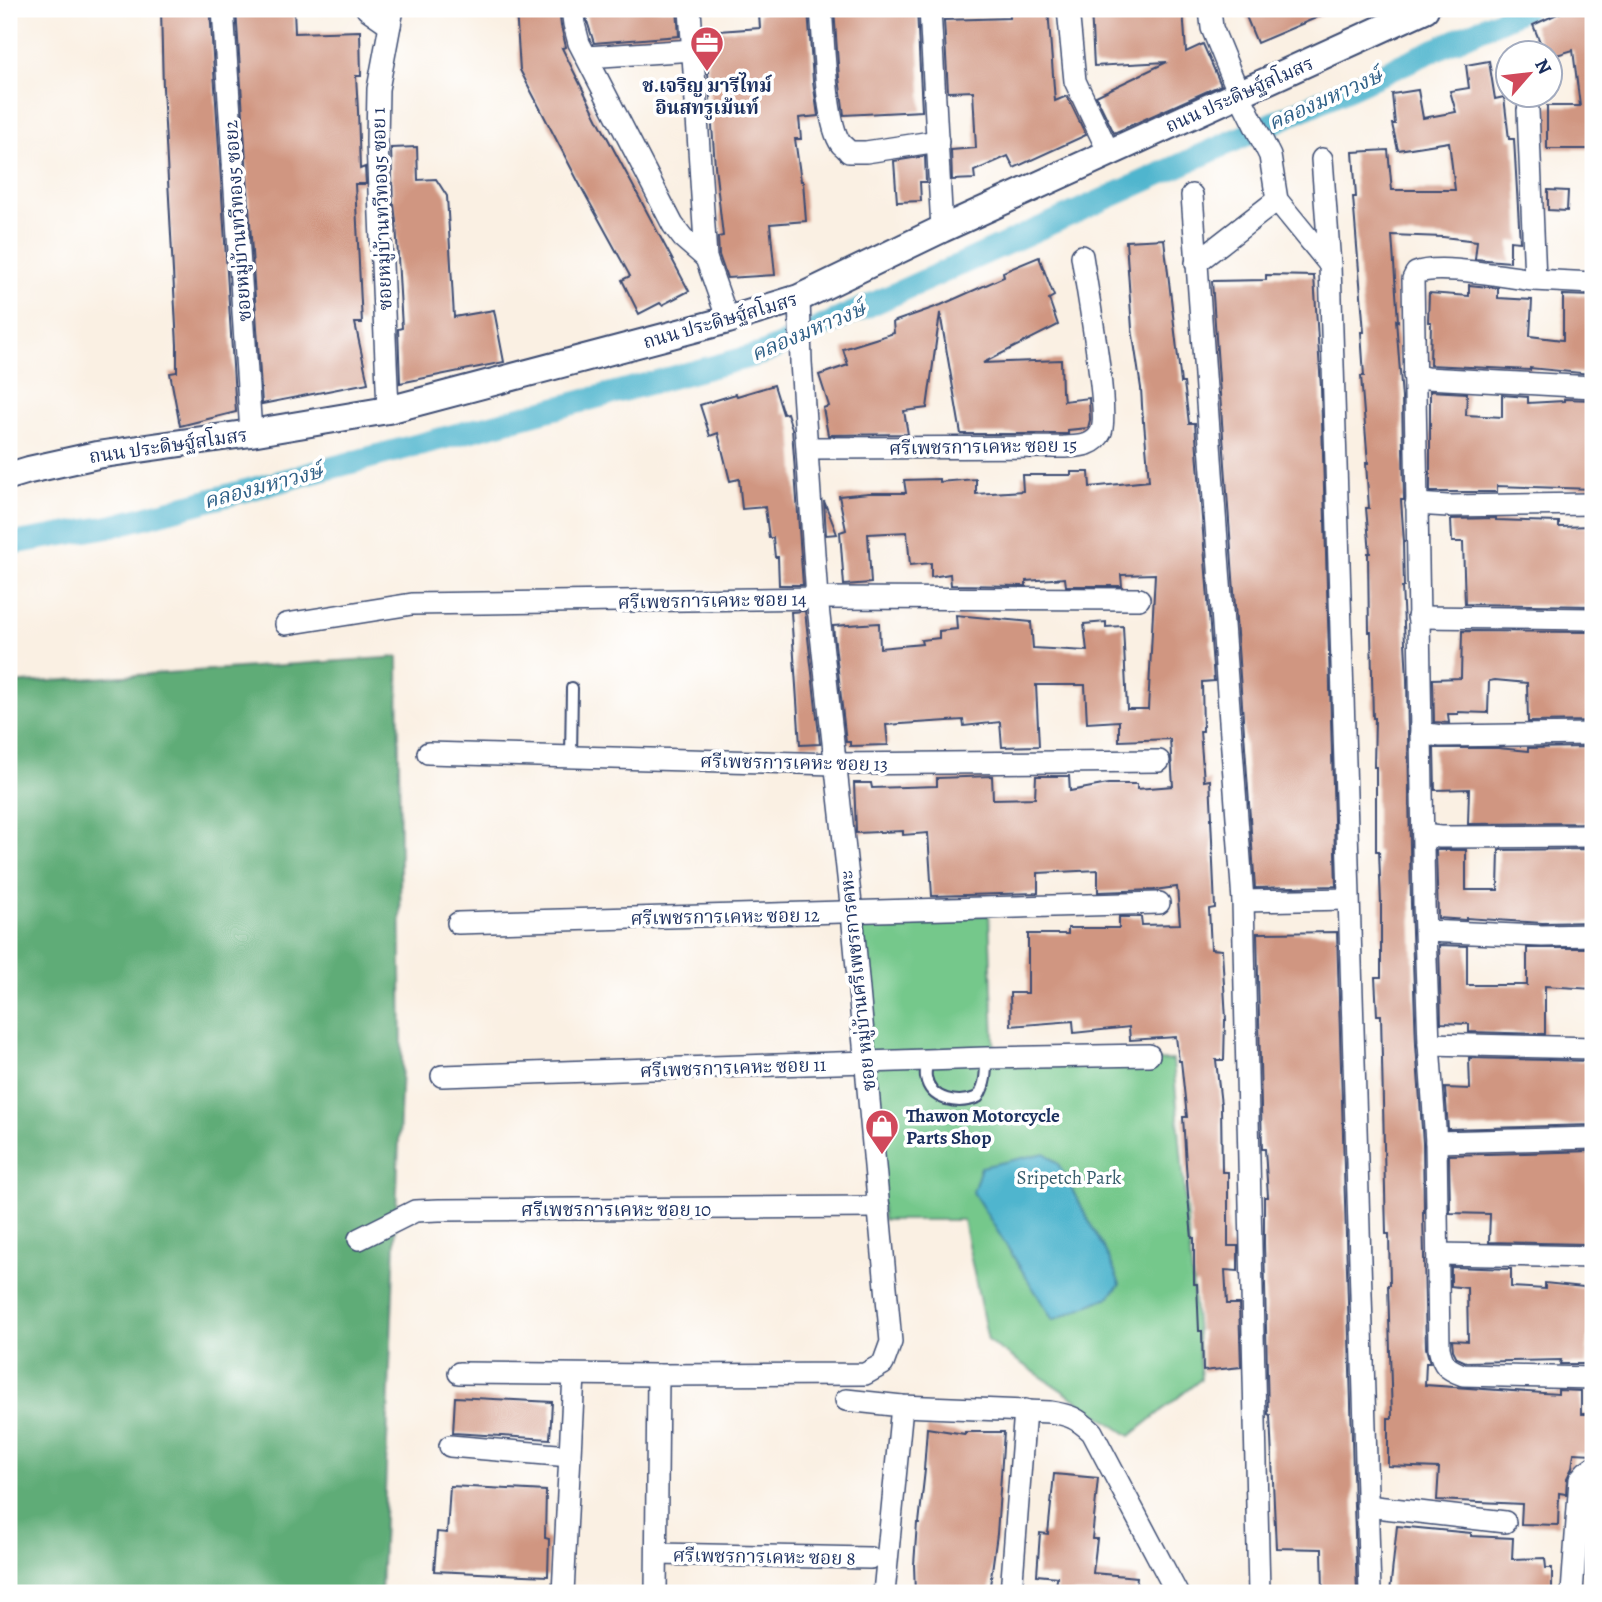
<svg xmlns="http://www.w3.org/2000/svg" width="1602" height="1602" font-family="Alegreya,'Noto Serif Thai',serif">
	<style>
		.green { fill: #74c88b; stroke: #487c74; stroke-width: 2 }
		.forest { fill: #5fac77; stroke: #3d6e6a; stroke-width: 2 }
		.water { fill: #4fb5ce; stroke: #357296; stroke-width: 2 }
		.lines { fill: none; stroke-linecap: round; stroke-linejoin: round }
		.canal { stroke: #4fb5ce; stroke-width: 23 }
		.building { fill: #d09681 }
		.service-casing { stroke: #3c4c72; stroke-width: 14 }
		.minor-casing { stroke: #3c4c72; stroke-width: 24 }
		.tertiary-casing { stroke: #3c4c72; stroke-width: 30 }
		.service { stroke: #fff; stroke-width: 10 }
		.minor { stroke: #fff; stroke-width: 21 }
		.tertiary { stroke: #fff; stroke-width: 26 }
		.labels { text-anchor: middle; stroke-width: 7; stroke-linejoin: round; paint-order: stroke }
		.poi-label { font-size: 19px; font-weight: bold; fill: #1b2f5e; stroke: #fff }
		.street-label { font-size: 19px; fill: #1b2f5e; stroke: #fff }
		.park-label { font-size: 19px; fill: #365d6c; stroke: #fff }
		.water-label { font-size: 21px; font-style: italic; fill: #2d5e85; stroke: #fff }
	</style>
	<rect width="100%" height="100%" fill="#fff"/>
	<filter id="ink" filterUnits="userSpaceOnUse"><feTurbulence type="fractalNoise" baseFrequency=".0143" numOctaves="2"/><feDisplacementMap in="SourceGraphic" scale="14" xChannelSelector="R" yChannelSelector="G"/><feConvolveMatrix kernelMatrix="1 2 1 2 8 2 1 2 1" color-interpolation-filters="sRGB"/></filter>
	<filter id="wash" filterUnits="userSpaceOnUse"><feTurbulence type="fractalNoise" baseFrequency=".00686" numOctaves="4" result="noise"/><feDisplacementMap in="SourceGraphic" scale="28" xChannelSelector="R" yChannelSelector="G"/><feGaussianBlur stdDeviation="1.57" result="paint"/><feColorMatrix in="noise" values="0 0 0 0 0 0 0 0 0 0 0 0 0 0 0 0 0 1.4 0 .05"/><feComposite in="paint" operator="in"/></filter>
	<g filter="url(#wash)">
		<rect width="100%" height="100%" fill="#faf0e3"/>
		<!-- green -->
		<polygon class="green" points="989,915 995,1064 1173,1060 1201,1379 1130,1436 988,1341 963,1220 883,1220 850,916"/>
		<!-- forest -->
		<polygon class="forest" points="398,657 402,1065 381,1593 9,1593 9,684"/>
		<!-- water -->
		<polygon class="water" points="1045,1153 1058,1164 1110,1260 1120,1284 1109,1297 1053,1320 973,1192 981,1167"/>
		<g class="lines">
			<!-- canal -->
			<polyline class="canal" points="9,544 112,526 764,353 1525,9"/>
		</g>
		<g id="blocks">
			<!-- building -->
			<g class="building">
				<polygon points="161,9 210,9 236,412 180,426 170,373 177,372 177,345 163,88"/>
				<polygon points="236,9 294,9 295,33 360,31 361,76 356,76 358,111 360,169 365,167 366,184 355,184 362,323 355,323 368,383 262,404"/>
				<polygon points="516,9 559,9 561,26 566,47 562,48 598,120 689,291 662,305 660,303 639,314 622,280 630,276 580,185 520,70"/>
				<polygon points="585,9 677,9 679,36 594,43 587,21"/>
				<polygon points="763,9 808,9 813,81 818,116 799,118 801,139 795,139 801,181 803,181 806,221 770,224 775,275 727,278 719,255 718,237 723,236 715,166 705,32 760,28 759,14 763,13"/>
				<polygon points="834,9 917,9 922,111 844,115 839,78"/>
				<polygon points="1010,9 1048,9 1055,101 1067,96 1086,135 1014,168 1008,156 974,171 975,179 952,180 951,150 976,148 973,91 948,92 944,20 1010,18"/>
				<polygon points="1091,9 1183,9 1186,52 1203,44 1221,85 1114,133 1096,96 1167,62 1094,66"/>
				<polygon points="1243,9 1337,9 1257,43"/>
				<polygon points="1568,9 1593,9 1593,149 1547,149 1547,106 1580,106 1573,50 1550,57 1550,52 1544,52 1533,25"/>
				<polygon points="1489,61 1495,99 1504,97 1509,139 1514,139 1520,242 1510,241 1510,262 1475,259 1477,241 1443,237 1392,235 1398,321 1396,320 1402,398 1404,500 1401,500 1404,542 1403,542 1404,587 1402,587 1407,679 1411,904 1416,1045 1423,1143 1424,1212 1423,1212 1426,1348 1430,1363 1426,1363 1425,1385 1558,1394 1558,1390 1581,1391 1581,1414 1593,1414 1593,1454 1574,1453 1572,1468 1567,1478 1566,1494 1559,1493 1558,1525 1521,1524 1522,1504 1437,1500 1439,1468 1388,1466 1388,1418 1392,1418 1388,1285 1390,1285 1389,1234 1386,1234 1381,1015 1377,1015 1375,977 1381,977 1381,904 1379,851 1376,851 1376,767 1374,767 1375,718 1373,718 1371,632 1369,632 1368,553 1370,553 1366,508 1369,508 1366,463 1368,463 1361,376 1364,376 1361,332 1364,332 1353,197 1356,197 1353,152 1388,150 1392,190 1455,190 1449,142 1398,150 1392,124 1395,124 1392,94 1418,90 1423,118 1456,112 1450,91 1469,88 1466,65"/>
				<polygon points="417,147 418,180 436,179 447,196 454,317 494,310 504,362 400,383 398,329 402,328 396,222 394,205 393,205 391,148"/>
				<polygon points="925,156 926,182 920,182 921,201 897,202 894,161"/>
				<polygon points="1548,190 1568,191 1567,211 1548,210"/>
				<polygon points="1164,239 1181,383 1184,383 1189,423 1195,423 1214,681 1202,682 1203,731 1200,731 1204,781 1210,780 1212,818 1211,818 1215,908 1209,909 1211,949 1222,950 1226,1020 1225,1020 1224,1060 1216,1060 1221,1105 1222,1172 1228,1172 1228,1246 1238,1246 1238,1271 1225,1270 1227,1304 1239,1304 1241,1367 1203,1371 1202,1331 1199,1331 1197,1284 1194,1284 1194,1238 1192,1238 1188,1196 1183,1117 1187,1117 1181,1061 1179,1061 1176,1037 1130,1040 1129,1027 1074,1033 1073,1021 1011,1026 1010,993 1028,993 1028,934 1068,934 1068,928 1119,928 1119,917 1141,917 1142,925 1180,924 1177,887 1154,890 1098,892 1098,870 1038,873 1038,893 932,896 928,833 903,835 903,831 856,833 856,829 854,783 871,783 872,788 937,786 937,778 992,776 993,799 1035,798 1036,776 1069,776 1070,791 1108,784 1137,784 1137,789 1173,786 1170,739 1119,741 1119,721 1087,723 1085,685 1036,685 1039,746 1002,747 1000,722 964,726 963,720 886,725 888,745 850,746 850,742 846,742 833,626 879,623 880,648 922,644 921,640 939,638 939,631 957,629 956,615 1031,622 1033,648 1087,651 1084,624 1106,622 1106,627 1123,626 1127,709 1148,709 1155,574 1121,575 1122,586 1066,586 1065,578 1026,581 1026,586 951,585 950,574 931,577 931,563 910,565 907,532 868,534 871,583 844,585 840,532 846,530 839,496 869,493 906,493 904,480 939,479 939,482 976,479 976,494 1023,491 1022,475 1071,475 1071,472 1089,472 1090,487 1149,481 1144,422 1143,422 1141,388 1132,329 1126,241"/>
				<polygon points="1039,257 1054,296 1049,299 1058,325 983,363 1061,360 1062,392 1063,392 1064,401 1089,398 1090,420 1088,428 1068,430 1068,434 961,434 940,313 927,408 904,411 908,434 828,435 823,408 829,406 819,375 848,365 843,349 894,333 893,322 941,305 1004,277 1003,272"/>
				<polygon points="1266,275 1314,276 1321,388 1336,886 1255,888 1212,281 1266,280"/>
				<polygon points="1469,285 1498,288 1498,298 1532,300 1530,336 1563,340 1563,295 1593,296 1591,374 1530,368 1530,370 1430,365 1431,322 1428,322 1429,293 1469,296"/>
				<polygon points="774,385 783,414 787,413 792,429 803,585 779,585 778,557 775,557 773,538 769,538 765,507 742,509 739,479 730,481 718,433 710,436 700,405 736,394 737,396"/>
				<polygon points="1430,391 1467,393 1466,415 1502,417 1502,395 1528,397 1528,403 1564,401 1564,399 1593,400 1593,489 1497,486 1497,492 1430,492"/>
				<polygon points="824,501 837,534 826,535"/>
				<polygon points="1496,518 1496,520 1559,522 1559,527 1593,526 1593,606 1465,604 1463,542 1452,542 1451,519"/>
				<polygon points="805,611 820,744 800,745 791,612"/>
				<polygon points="1462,631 1593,632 1593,682 1591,682 1590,721 1528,722 1527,683 1495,680 1489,681 1488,713 1458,712 1458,714 1448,714 1449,723 1434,722 1433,679 1461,678"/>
				<polygon points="1589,747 1589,751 1593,751 1593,823 1468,824 1469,789 1435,790 1434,748 1498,748 1528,751 1528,748"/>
				<polygon points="1593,849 1593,922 1542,923 1466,918 1466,920 1438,918 1436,850 1466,850 1466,890 1498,890 1499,850"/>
				<polygon points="1337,932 1354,1505 1357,1593 1323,1593 1322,1549 1276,1548 1270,1415 1268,1414 1264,1243 1264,1197 1268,1197 1265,1149 1262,1149 1257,933"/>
				<polygon points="1439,945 1467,946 1467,985 1527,985 1527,948 1593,948 1593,989 1545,986 1545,1034 1469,1032 1469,1024 1441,1023"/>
				<polygon points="1469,1058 1593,1061 1593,1125 1448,1129 1445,1088 1470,1089"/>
				<polygon points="1593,1151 1593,1225 1587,1225 1586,1244 1489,1242 1490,1214 1450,1213 1449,1155"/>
				<polygon points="1451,1267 1511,1269 1511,1287 1545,1289 1545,1283 1593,1288 1593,1314 1590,1314 1586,1364 1560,1364 1561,1360 1466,1362 1457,1358 1453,1350 1452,1340 1468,1341 1467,1288 1451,1286"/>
				<polygon points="455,1397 552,1402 550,1439 453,1433"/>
				<polygon points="927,1428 965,1434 965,1432 1004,1432 997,1534 989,1593 915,1593 914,1565 917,1523 919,1523 925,1470 924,1470"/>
				<polygon points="1054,1474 1098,1478 1092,1539 1097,1539 1093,1573 1137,1577 1135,1593 1056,1593 1057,1577 1037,1575 1040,1533 1048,1534"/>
				<polygon points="450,1486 546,1491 545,1538 549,1539 548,1576 434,1571 437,1532 447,1533"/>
				<polygon points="1397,1526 1471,1533 1471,1536 1513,1538 1512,1559 1545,1558 1546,1568 1552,1568 1552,1593 1392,1593 1390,1592"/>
			</g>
		</g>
	</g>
	<g filter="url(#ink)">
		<use href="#blocks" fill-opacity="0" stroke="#3c4c72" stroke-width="2"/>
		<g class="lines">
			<!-- service casing -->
			<g class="service-casing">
				<g id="service">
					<polyline points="571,757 572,688"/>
					<path d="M 927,1060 C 927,1065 925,1072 926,1077 C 930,1101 959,1105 978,1097 C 986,1084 986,1073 986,1058"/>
				</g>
			</g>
			<!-- minor casing -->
			<g class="minor-casing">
				<g id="minor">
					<polyline points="223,9 251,433"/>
					<polyline points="367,9 390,25"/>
					<polyline points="572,9 574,24 579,43 673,225 683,238 706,258"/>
					<polyline points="690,9 706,258 728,320"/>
					<path d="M 821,9 C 824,38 825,123 841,144 C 842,145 848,150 849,152 L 866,152 L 938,141"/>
					<polyline points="930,9 942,229"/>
					<polyline points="1068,9 1075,81 1109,153"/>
					<polyline points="1210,9 1212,28 1239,94 1270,156 1277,200 1330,265 1370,1593"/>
					<polyline points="587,57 694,50"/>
					<polyline points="1528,110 1535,280"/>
					<polyline points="1322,159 1330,265"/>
					<polyline points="1192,195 1243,901 1259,1593"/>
					<polyline points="1196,263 1277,200"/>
					<path d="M 1593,283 C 1573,282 1553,281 1534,280 C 1506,277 1438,263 1416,273 L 1413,279 L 1424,904 L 1429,1044 L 1436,1142 L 1439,1348 C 1443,1366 1447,1369 1463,1375 L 1593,1378"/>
					<polyline points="1414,375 1426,378 1593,387"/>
					<polyline points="388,410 377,142 378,89 393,9"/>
					<path d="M 808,448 L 1064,447 C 1078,446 1094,447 1101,432 C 1110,415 1086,283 1082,256"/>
					<polyline points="1416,504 1448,506 1593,504"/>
					<polyline points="1418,617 1593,619"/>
					<polyline points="286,624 412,604 817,598 1139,599"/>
					<polyline points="1421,733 1441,736 1593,734"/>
					<polyline points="428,753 834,764 1159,761"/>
					<polyline points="1423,835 1440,837 1593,836"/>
					<polyline points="1243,901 1348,899"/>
					<polyline points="458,923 1159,903"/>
					<polyline points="1426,931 1542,936 1593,935"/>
					<polyline points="1429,1044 1593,1048"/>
					<polyline points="442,1076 986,1058 1149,1055"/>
					<polyline points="1436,1142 1593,1138"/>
					<polyline points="359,1239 415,1211 439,1210 879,1207"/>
					<polyline points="1438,1254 1593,1257"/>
					<polyline points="459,1373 658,1375"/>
					<path d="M 846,1400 L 902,1406 L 1050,1412 C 1070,1415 1077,1418 1092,1432 L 1177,1593"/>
					<polyline points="450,1446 570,1456"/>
					<polyline points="1367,1506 1505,1522"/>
					<polyline points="657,1554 870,1558"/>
					<polyline points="563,1593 574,1375"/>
					<polyline points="656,1593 658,1375 865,1374 883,1364 891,1342 852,913 817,598 801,362 799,298"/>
					<polyline points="884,1593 902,1406"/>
					<polyline points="1011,1593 1025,1410"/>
					<polyline points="1572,1593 1580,1479 1586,1472 1593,1467"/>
				</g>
			</g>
			<!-- tertiary casing -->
			<g class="tertiary-casing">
				<polyline id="tertiary" points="9,476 29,470 97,455 251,433 388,410 728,320 799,298 942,229 1425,9"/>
			</g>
			<!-- service -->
			<use href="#service" class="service"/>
			<!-- minor -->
			<use href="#minor" class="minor"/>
			<!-- tertiary -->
			<use href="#tertiary" class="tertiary"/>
		</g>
	</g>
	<!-- icons -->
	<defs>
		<g id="office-pin" transform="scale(1.75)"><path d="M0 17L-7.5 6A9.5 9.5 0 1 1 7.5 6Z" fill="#d1495b" stroke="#fff"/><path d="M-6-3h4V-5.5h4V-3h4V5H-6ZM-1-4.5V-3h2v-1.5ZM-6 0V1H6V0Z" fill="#fff"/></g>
		<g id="shop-pin" transform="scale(1.75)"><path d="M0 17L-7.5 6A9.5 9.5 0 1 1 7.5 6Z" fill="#d1495b" stroke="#fff"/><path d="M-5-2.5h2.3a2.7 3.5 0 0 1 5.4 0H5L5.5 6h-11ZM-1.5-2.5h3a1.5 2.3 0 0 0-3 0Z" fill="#fff"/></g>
	</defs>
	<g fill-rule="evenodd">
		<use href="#office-pin" x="707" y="43"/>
		<use href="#shop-pin" x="882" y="1126"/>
	</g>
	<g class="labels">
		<!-- poi labels -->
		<g class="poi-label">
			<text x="707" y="92">ช.เจริญ มารีไทม์<tspan x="707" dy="22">อินสทรูเม้นท์</tspan></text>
			<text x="906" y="1122" text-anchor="start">Thawon Motorcycle<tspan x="906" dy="22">Parts Shop</tspan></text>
		</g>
		<!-- street labels -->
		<g class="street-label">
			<text transform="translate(1239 94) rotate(-24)" y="7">ถนน ประดิษฐ์สโมสร</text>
			<text transform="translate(381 209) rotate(-92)" y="7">ซอยหมู่บ้านทวีทอง5 ซอย 1</text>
			<text transform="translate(237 221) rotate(-94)" y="7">ซอยหมู่บ้านทวีทอง5 ซอย2</text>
			<text transform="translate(720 320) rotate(-16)" y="7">ถนน ประดิษฐ์สโมสร</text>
			<text transform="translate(168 445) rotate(-8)" y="7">ถนน ประดิษฐ์สโมสร</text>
			<text transform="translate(983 446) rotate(-1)" y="7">ศรีเพชรการเคหะ ซอย 15</text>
			<text transform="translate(712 600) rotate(-1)" y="7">ศรีเพชรการเคหะ ซอย 14</text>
			<text transform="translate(794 762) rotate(1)" y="7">ศรีเพชรการเคหะ ซอย 13</text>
			<text transform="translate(725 916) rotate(-1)" y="7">ศรีเพชรการเคหะ ซอย 12</text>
			<text transform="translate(857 981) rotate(-96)" y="7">ซอย หมู่บ้านศรีเพชรการคหะ</text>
			<text transform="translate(733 1067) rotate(-2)" y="7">ศรีเพชรการเคหะ ซอย 11</text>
			<text x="616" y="1216">ศรีเพชรการเคหะ ซอย 10</text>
			<text transform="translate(764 1556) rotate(1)" y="7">ศรีเพชรการเคหะ ซอย 8</text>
		</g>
		<!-- park labels -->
		<g class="park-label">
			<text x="1069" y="1184">Sripetch Park</text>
		</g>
		<!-- water labels -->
		<g class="water-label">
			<text transform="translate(1325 99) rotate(-24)" y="7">คลองมหาวงษ์</text>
			<text transform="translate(808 331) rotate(-23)" y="7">คลองมหาวงษ์</text>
			<text transform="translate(263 486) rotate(-15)" y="7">คลองมหาวงษ์</text>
		</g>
	</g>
	<!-- margin -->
	<rect width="1602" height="1602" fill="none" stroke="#fff" stroke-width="35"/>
	<!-- north arrow -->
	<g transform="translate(1529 74) rotate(62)"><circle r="33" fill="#ffffff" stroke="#a4acbf" stroke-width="2"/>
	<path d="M0-5L12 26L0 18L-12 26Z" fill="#d1495b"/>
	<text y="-10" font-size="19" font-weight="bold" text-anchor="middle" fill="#1b2f5e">N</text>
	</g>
</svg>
